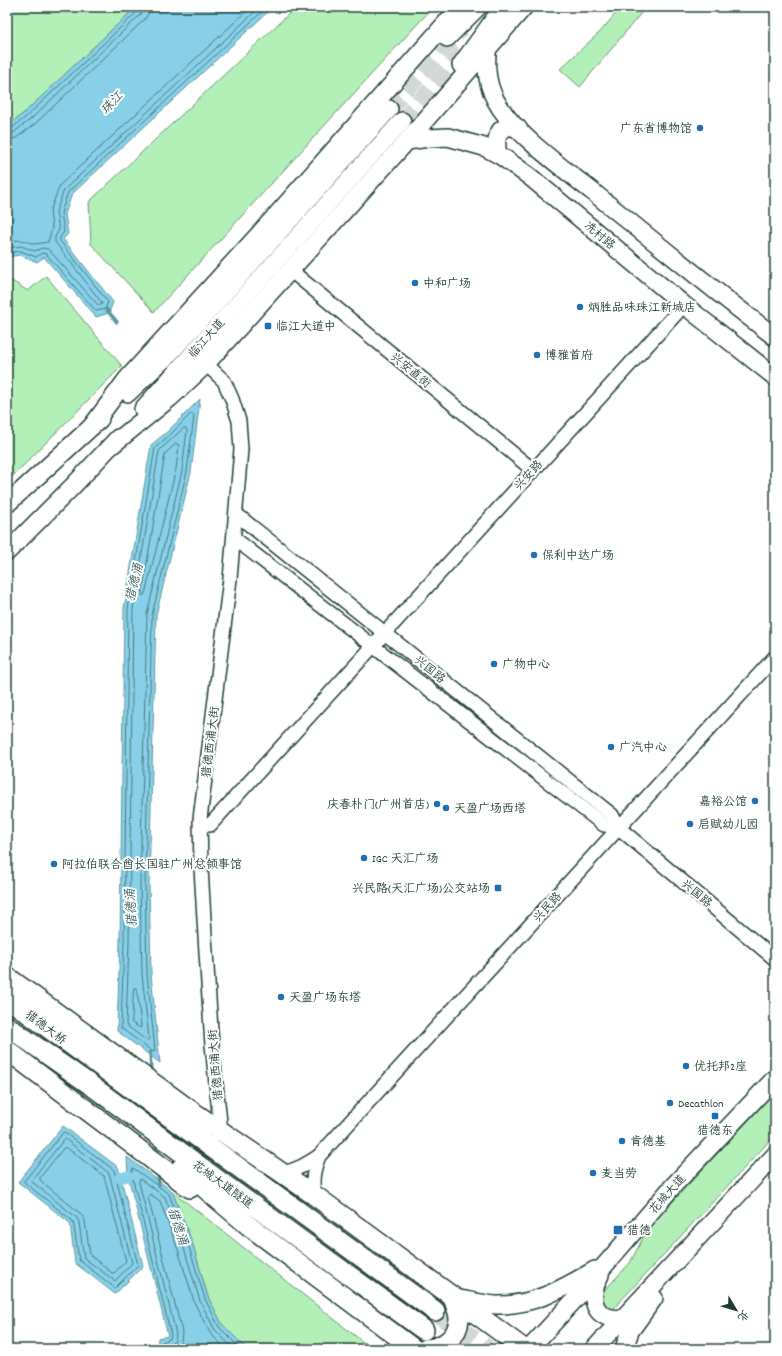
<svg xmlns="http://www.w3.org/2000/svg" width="782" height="1356" font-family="Dekko,'LXGW WenKai TC',sans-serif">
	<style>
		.green { fill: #b3f0b7; stroke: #699676 }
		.water { fill: #87d0e8; stroke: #5d95a0 }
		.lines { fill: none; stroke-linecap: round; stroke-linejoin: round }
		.shore { stroke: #49787c; stroke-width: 1 }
		.stream { stroke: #5d95a0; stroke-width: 3.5 }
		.canal { stroke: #87d0e8; stroke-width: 11 }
		.major-tunnel { stroke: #d2d8d6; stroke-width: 17; stroke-dasharray: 17 8; stroke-linecap: butt }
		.highway-tunnel { stroke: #d2d8d6; stroke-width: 19; stroke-dasharray: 19 10; stroke-linecap: butt }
		.minor-casing { stroke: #1f3d34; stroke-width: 16 }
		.major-casing { stroke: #1f3d34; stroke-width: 20 }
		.highway-casing { stroke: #1f3d34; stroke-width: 22 }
		.minor { stroke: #fff; stroke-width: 13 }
		.major { stroke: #fff; stroke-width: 17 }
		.highway { stroke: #fff; stroke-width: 19 }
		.poi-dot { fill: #1f6fb2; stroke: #fff; stroke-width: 1.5 }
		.labels { text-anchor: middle; stroke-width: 4; stroke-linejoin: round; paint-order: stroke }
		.poi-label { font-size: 12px; fill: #1f3d34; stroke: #fff; text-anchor: start }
		.street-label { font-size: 12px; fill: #1f3d34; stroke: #fff }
		.water-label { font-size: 13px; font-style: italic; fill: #396261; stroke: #fff }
	</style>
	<rect width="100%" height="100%" fill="#fff"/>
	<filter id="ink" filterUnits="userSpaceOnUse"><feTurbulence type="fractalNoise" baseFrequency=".025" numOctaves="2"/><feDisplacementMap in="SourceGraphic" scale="8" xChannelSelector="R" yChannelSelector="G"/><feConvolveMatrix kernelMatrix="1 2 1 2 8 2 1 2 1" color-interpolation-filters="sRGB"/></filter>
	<g filter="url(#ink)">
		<!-- green -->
		<g class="green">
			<polygon points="7,7 136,7 24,113 7,126"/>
			<polygon points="296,7 433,7 154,312 91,244 89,202"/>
			<polygon points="621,7 646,7 580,87 560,69 601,31"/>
			<polygon points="46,276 122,366 7,482 7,278 28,291"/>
			<polygon points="775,1092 775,1135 613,1309 606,1309 600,1305 601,1294 630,1263 648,1228"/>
			<polygon points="172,1191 372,1349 247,1349 222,1324 208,1297 193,1245"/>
		</g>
		<!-- water -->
		<g class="water">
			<polygon points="136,7 273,7 72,194 65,214 68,234 63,239 113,302 109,313 96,317 44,257 37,262 20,255 7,257 7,126 24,113"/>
			<polygon points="200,399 191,472 156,615 149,884 151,974 160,1063 117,1031 120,942 124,609 151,445 168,431"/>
			<polygon points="63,1126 118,1167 143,1266 115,1294 75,1263 70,1223 18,1182"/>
			<polygon points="127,1157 172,1191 193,1245 208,1297 222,1324 247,1349 157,1349 158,1338 168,1336 128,1176"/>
		</g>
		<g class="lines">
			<!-- shore -->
			<g class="shore">
				<polyline points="7,129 11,129 27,116 137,12 138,7"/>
				<polyline points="7,134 13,133 31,119 140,15 143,12 143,7"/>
				<polyline points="7,140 16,138 35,124 145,19 148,14 149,7"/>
				<polyline points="7,241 21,240 35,244 48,242 52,229 50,211 60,185 251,7"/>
				<polyline points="7,248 21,246 35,251 42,248 48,249 98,305 101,305 102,303 55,242 55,237 59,230 56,212 64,190 260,7"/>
				<polyline points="7,253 21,251 36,257 42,253 46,254 96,311 105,309 108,302 60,241 60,237 64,232 61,213 68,192 267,7"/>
				<polygon points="191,414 193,414 194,416 187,471 152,615 145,884 147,974 155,1050 153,1052 121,1028 124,942 128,609 155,448 171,434"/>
				<polygon points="184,428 186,428 187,430 182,471 147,614 140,884 142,974 149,1039 147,1041 126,1025 129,942 133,609 159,451"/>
				<polygon points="176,444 178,444 179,446 176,469 145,594 143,596 142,593 165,454"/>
				<polygon points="134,988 136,988 137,989 141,1026 140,1028 132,1023"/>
				<polygon points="64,1132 114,1170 138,1265 115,1288 79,1260 73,1221 24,1182"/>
				<polygon points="65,1139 109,1173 132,1263 115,1281 84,1258 79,1222 77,1218 31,1181"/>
				<polygon points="64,1148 67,1148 104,1176 126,1261 114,1273 112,1273 90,1255 85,1221 81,1214 40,1180 40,1178"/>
				<polyline points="161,1349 162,1342 170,1339 171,1335 132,1176 132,1170 133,1168 169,1194 189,1247 205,1299 219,1327 241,1349"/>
				<polyline points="166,1349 167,1346 175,1341 176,1334 139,1182 140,1179 165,1197 184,1248 200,1301 215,1330 234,1349"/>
				<polyline points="175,1349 181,1342 182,1332 148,1197 150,1194 160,1201 178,1250 195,1304 210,1333 226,1349"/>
			</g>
			<!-- stream -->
			<g class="stream">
				<polyline points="106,309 117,322"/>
				<polyline points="150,1052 151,1073"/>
				<polyline points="156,1142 157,1155"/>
				<polyline points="158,1171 159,1185"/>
			</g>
			<!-- canal -->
			<polyline class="canal" points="120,1178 128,1176"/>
			<!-- major-tunnel -->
			<g class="major-tunnel">
				<polyline points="389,109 461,29"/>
				<polyline points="402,121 467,48"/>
			</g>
			<!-- highway-tunnel -->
			<polyline class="highway-tunnel" points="435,1311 487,1349"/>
			<!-- minor casing -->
			<g class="minor-casing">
				<g id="minor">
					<polyline points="290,270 533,470"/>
					<polyline points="206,364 224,381 232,399 239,421 241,449 230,579 200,819 201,868 205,936 212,1045 221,1132"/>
					<polyline points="236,514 612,815 619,828 775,959"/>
					<polyline points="235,539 604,825 619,828"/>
					<polyline points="201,825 210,825 684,305"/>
					<path d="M 282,1173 C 297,1170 307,1164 319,1156"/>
					<path d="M 314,1195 C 312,1179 313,1171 319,1156 L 775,657"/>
				</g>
			</g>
			<!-- major casing -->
			<g class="major-casing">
				<g id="major">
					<path d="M 490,25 C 487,53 482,75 496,101 C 514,134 563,168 593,192 C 653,241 714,290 775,337"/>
					<polyline points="447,38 478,7"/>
					<polyline points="461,65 503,7"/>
					<polyline points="407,141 429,138 448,137 484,147 501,156 529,176 684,305 775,377"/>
					<path d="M 498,154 C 496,145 495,129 508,127 C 511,126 515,128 518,128"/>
					<polyline points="128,393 168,355 211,308 389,109"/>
					<polyline points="143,409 402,121"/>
					<polyline points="92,426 127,379 272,220 460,7"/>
					<polyline points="111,446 170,398 203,367 407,141 524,7"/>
					<polyline points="7,504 100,419"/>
					<polyline points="7,552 73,486 118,438"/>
					<path d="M 600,1275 C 588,1298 593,1322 624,1318"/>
					<path d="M 453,1298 C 467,1300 482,1304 496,1305 C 534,1306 563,1288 595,1270"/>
					<polyline points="529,1349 580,1294 673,1186 775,1078"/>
					<polyline points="594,1349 775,1155"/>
					<polyline points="624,1349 630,1331 654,1298"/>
				</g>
			</g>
			<!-- highway casing -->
			<g class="highway-casing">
				<g id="highway">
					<polyline points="7,977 183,1105 314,1195 524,1349"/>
					<polyline points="7,998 435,1311"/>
					<polyline points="7,1026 92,1086 217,1179 424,1330"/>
					<polyline points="7,1050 190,1188"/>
					<polyline points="181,1168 249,1226 414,1349"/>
					<path d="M 426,1349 C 443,1348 458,1337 459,1319 C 459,1312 455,1304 453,1298"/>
				</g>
			</g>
			<!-- minor -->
			<use href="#minor" class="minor"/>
			<!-- major -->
			<use href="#major" class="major"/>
			<!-- highway -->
			<use href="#highway" class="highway"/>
		</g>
	</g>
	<!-- markers -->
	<g class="poi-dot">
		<circle cx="700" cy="128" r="4"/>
		<circle cx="415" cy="283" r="4"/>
		<circle cx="580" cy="307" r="4"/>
		<rect x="264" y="322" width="8" height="8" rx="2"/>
		<circle cx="537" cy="355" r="4"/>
		<circle cx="534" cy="555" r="4"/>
		<circle cx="494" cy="664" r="4"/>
		<circle cx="611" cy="747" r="4"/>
		<circle cx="755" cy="801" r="4"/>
		<circle cx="437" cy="804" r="4"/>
		<circle cx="446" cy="808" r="4"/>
		<circle cx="690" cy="824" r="4"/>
		<circle cx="364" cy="858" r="4"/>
		<circle cx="54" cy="864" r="4"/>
		<rect x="494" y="884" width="8" height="8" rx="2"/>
		<circle cx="281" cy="997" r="4"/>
		<circle cx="686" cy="1066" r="4"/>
		<circle cx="670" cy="1103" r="4"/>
		<rect x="711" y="1112" width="8" height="8" rx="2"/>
		<circle cx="622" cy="1141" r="4"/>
		<circle cx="593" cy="1173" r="4"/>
		<rect x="613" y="1225" width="10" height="10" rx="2"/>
	</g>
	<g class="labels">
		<!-- poi labels -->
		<g class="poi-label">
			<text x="692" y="132" text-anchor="end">广东省博物馆</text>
			<text x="423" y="287">中和广场</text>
			<text x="588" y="311">炳胜品味珠江新城店</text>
			<text x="276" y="330">临江大道中</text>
			<text x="545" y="359">博雅首府</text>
			<text x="542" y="559">保利中达广场</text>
			<text x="502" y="668">广物中心</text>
			<text x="619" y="751">广汽中心</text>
			<text x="747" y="805" text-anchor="end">嘉裕公馆</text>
			<text x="429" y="808" text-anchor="end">庆春朴门(广州首店)</text>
			<text x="454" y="812">天盈广场西塔</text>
			<text x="698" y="828">启赋幼儿园</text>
			<text x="372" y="862">IGC 天汇广场</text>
			<text x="62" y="868">阿拉伯联合酋长国驻广州总领事馆</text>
			<text x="490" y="892" text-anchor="end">兴民路(天汇广场)公交站场</text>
			<text x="289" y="1001">天盈广场东塔</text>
			<text x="694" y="1070">优托邦2座</text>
			<text x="678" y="1107">Decathlon</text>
			<text x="715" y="1134" text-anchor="middle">猎德东</text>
			<text x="630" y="1145">肯德基</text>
			<text x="601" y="1177">麦当劳</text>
			<text x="627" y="1234">猎德</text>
		</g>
		<!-- street labels -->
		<g class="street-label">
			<text transform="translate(600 235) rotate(40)" y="4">冼村路</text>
			<text transform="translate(206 338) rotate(-48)" y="4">临江大道</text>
			<text transform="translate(411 370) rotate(39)" y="4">兴安直街</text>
			<text transform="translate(528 475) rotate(-48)" y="4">兴安路</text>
			<text transform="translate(430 669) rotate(39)" y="4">兴国路</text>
			<text transform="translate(210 742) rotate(-83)" y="4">猎德西浦大街</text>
			<text transform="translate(697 893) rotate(40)" y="4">兴国路</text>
			<text transform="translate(547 907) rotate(-48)" y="4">兴民路</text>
			<text transform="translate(46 1027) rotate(37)" y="4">猎德大桥</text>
			<text transform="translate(215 1065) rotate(-95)" y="4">猎德西浦大街</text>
			<text transform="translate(223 1184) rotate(36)" y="4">花城大道隧道</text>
			<text transform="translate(667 1194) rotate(-48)" y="4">花城大道</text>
		</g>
		<!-- water labels -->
		<g class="water-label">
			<text transform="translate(111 102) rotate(-46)" y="5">珠江</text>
			<text transform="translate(133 582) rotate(-76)" y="5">猎德涌</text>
			<text transform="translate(130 908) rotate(-94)" y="5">猎德涌</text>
			<text transform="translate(179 1226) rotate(72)" y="5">猎德涌</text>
		</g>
	</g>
	<!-- margin -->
	<rect width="782" height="1356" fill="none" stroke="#fff" stroke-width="24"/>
	<rect x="12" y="12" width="758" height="1332" fill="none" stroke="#1f3d34" stroke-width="1.5" filter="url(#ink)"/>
	<!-- north arrow -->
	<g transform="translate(736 1310) rotate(128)" stroke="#ffffff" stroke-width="3" paint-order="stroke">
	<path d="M0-3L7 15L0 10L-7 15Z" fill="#1f3d34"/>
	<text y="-6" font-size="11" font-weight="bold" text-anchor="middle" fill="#1f3d34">北</text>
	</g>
</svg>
